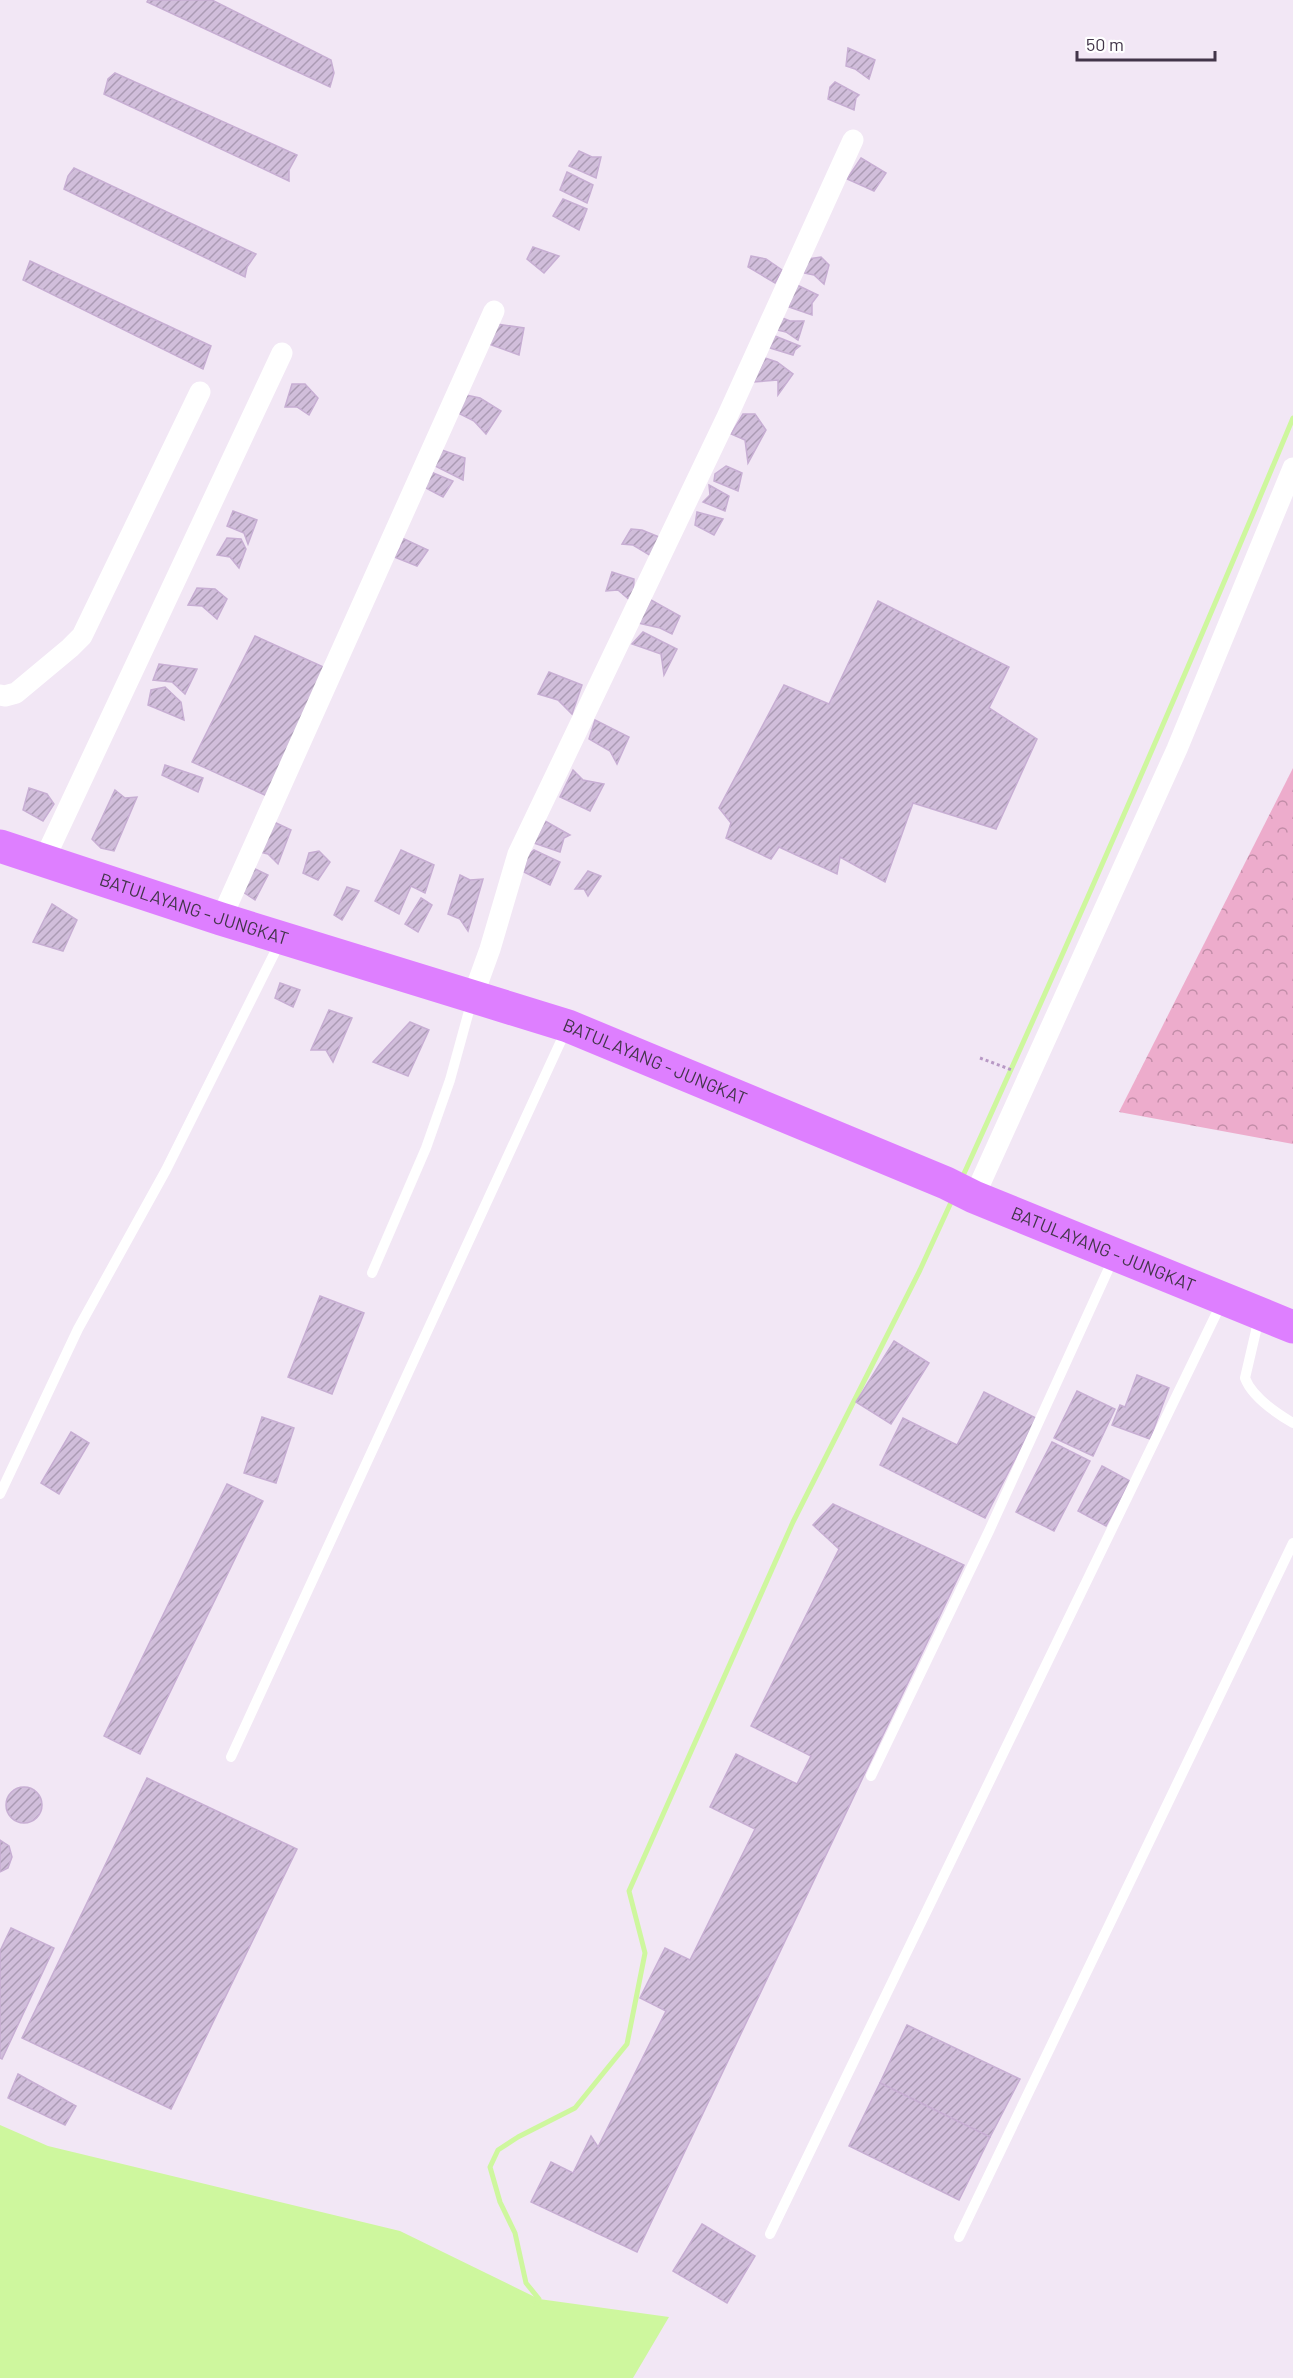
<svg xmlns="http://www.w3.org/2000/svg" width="1293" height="2378" font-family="Barlow,sans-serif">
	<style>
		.forest { fill: url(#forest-crowns) }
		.water { fill: #cef79e }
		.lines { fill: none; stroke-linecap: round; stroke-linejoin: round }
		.stream { stroke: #cef79e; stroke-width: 5 }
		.building { fill: url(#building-hatch); stroke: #c7aed3; stroke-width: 1.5 }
		.path { stroke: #b899c5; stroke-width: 3; stroke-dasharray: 3 3; stroke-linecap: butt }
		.service { stroke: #fff; stroke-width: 10 }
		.minor { stroke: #fff; stroke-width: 21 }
		.trunk { stroke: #de7fff; stroke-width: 33 }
		.labels { text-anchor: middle; stroke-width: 4.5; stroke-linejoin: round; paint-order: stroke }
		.street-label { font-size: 18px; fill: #423549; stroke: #fff }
	</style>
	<defs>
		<pattern id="forest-crowns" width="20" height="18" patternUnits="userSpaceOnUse" patternTransform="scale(1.5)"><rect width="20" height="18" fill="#edaccc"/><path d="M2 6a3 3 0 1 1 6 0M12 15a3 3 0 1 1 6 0" fill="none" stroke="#c28da8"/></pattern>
		<pattern id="building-hatch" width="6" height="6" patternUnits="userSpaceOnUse" patternTransform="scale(1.5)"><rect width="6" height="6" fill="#d1bedb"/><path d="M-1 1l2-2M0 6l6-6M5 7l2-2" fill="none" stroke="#ab9bb4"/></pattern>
	</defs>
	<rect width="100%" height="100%" fill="#f2e7f5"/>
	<!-- forest -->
	<polygon class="forest" points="1293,768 1293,1144 1119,1112"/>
	<!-- water -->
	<polygon class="water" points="0,2125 48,2146 400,2231 539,2299 669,2317 633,2378 0,2378"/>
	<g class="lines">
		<!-- stream -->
		<g class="stream">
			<path d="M 962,1178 C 1076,927 1187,673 1293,418"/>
			<polyline points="536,2305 539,2299 526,2283 515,2233 500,2202 490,2167 498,2150 518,2137 575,2108 627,2044 645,1953 629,1891 793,1522 920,1270 953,1198"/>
		</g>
	</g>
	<!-- building -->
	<g class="building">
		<polygon points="148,0 212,0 331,60 334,73 330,87 147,2"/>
		<polygon points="848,48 875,60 869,79 855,69 846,66"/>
		<polygon points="115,73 297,155 289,170 289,181 104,94 108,79"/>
		<polygon points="835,82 859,95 856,98 854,110 828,99 830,87"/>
		<polygon points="579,151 592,157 601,157 596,178 569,166"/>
		<polygon points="861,158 886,173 874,191 847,179"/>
		<polygon points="74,168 256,254 247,267 245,277 64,189 68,176"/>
		<polygon points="567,172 593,185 587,203 560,190"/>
		<polygon points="563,199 587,209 579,230 553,216"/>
		<polygon points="533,247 559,256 544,273 527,259"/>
		<polygon points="751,256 766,259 782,270 775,283 748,267"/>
		<polygon points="821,257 829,265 824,284 814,275 804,273 808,259"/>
		<polygon points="30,261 211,346 203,369 23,280"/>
		<polygon points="795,284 818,295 812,303 812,315 789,307"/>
		<polygon points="780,317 790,321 804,321 798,340 786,332 773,329"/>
		<polygon points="497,324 524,328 519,355 489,344"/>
		<polygon points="775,336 800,346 795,350 793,355 770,348"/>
		<polygon points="765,358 777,362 793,374 778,395 778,380 754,382"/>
		<polygon points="292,384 305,384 318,398 309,415 297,407 285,407"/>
		<polygon points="466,395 480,398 501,411 486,434 474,421 458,413"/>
		<polygon points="743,414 755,414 766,430 748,463 745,440 731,434"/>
		<polygon points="439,449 465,458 463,480 433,465"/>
		<polygon points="726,466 742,473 738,491 714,481 715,474"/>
		<polygon points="431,472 453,481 443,497 422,486"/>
		<polygon points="709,485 729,496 725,511 703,502 710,495"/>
		<polygon points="233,511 257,520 248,544 244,533 227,526"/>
		<polygon points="697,512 723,519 714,535 695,525"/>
		<polygon points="631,529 642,530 659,537 651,556 633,545 622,544"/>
		<polygon points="227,538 241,539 246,549 239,568 230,557 217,555"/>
		<polygon points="402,538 428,550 417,566 394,557 400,548"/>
		<polygon points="612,572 634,579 633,603 618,590 606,591"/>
		<polygon points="197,588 215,589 227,599 217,619 202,606 188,605"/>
		<polygon points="651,600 680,616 672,634 660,628 638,623"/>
		<polygon points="878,601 1009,667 989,708 1037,739 996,829 913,803 885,882 840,857 837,874 779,847 771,859 726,838 731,823 719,808 784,685 829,704"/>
		<polygon points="643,632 677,649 664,675 661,654 632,644"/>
		<polygon points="255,636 328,669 267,796 192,762"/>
		<polygon points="159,664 197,669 185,694 172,682 153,680"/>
		<polygon points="549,672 582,685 572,714 558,700 538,694"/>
		<polygon points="165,687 181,702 184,720 148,705 151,690"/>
		<polygon points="595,720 629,737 617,764 610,751 589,739"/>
		<polygon points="165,765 203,778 198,792 162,775"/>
		<polygon points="573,770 583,780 604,784 590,811 560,797"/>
		<polygon points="29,788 47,794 54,804 43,821 23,810"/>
		<polygon points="115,790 125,798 137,797 114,851 101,848 92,839"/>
		<polygon points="545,821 570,835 564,838 560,852 534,843"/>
		<polygon points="274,822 291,830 278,864 268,854 256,851"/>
		<polygon points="401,850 434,865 425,893 411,886 399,914 375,901"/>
		<polygon points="534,850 560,862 550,885 524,872 527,856"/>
		<polygon points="319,851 330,862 318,880 303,873 309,853"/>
		<polygon points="249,866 268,875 255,900 240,890"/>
		<polygon points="588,871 601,876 588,896 584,889 575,889"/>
		<polygon points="460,875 470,880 483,879 468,931 460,919 448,914"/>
		<polygon points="347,887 359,891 342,920 334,915"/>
		<polygon points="421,898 432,905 418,932 405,924"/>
		<polygon points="52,904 77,920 63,951 33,942"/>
		<polygon points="280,983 300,990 293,1007 275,998"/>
		<polygon points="329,1010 352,1018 333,1062 326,1050 311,1050"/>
		<polygon points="410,1022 429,1030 408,1076 373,1062"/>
		<polygon points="320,1296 364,1313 332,1394 288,1377"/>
		<polygon points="894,1341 929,1363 891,1424 856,1402"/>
		<polygon points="1137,1375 1169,1388 1150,1439 1112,1425 1120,1405 1125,1407"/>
		<polygon points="1077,1391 1115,1409 1093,1456 1054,1438"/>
		<polygon points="984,1392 1036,1418 985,1518 880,1465 903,1418 957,1445"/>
		<polygon points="262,1417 294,1428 276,1483 244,1473"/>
		<polygon points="71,1432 89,1443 59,1494 41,1483"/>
		<polygon points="1052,1442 1090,1461 1054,1531 1016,1512"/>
		<polygon points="1102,1466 1130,1481 1106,1526 1078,1511"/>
		<polygon points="227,1484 263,1501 140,1754 104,1736"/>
		<polygon points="833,1504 964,1565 637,2252 531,2202 551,2162 573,2173 591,2136 598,2147 666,2011 640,1998 665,1948 690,1960 755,1829 710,1807 736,1754 797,1784 811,1756 751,1726 839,1549 813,1525"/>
		<polygon points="147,1778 297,1849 171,2109 22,2038"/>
		<circle cx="24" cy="1805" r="18"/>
		<polygon points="0,1840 9,1846 12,1857 8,1868 0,1872"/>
		<polygon points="11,1928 54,1948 2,2059 0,2058 0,1951"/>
		<polygon points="907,2025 1020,2079 990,2137 880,2083"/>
		<polygon points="18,2074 76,2106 65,2125 8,2098"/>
		<polygon points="880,2083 990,2137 959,2200 849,2146"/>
		<polygon points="702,2224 755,2256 727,2303 673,2271"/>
	</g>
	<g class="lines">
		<!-- path -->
		<polyline class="path" points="980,1058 1012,1070"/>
		<!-- service -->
		<g class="service">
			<polyline points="372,1273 426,1148 450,1080 472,1000"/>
			<path d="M 1259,1318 L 1245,1378 C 1252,1397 1276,1413 1293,1423"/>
			<polyline points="0,1494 78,1329 166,1170 281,940"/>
			<polyline points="231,1757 566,1030"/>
			<polyline points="871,1776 989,1531 1114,1257"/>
			<polyline points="770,2234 1222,1302"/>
			<polyline points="959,2237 1293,1543"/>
		</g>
		<!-- minor -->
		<g class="minor">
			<polyline points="0,695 5,696 16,693 70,648 82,636 200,392"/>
			<polyline points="44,860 282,353"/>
			<polyline points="221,919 494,311"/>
			<polyline points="473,996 490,949 518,854 727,417 853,140"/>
			<polyline points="974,1197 1177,749 1293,468"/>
		</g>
		<!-- trunk -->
		<path class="trunk" id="s1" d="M 0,846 L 221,919 L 568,1026 L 946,1183 L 974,1197 L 1293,1327"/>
	</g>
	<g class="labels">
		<!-- street labels -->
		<g class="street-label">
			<text dy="6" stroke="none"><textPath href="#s1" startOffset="204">BATULAYANG - JUNGKAT</textPath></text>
			<text dy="6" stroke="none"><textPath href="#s1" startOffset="690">BATULAYANG - JUNGKAT</textPath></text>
			<text dy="6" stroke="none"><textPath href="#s1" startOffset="1176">BATULAYANG - JUNGKAT</textPath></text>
		</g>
	</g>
	<!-- scale -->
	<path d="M1077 51v9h138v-9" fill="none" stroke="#423549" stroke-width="3"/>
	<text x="1086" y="51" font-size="18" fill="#423549" stroke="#ffffff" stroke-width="4.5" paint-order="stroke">50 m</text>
</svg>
